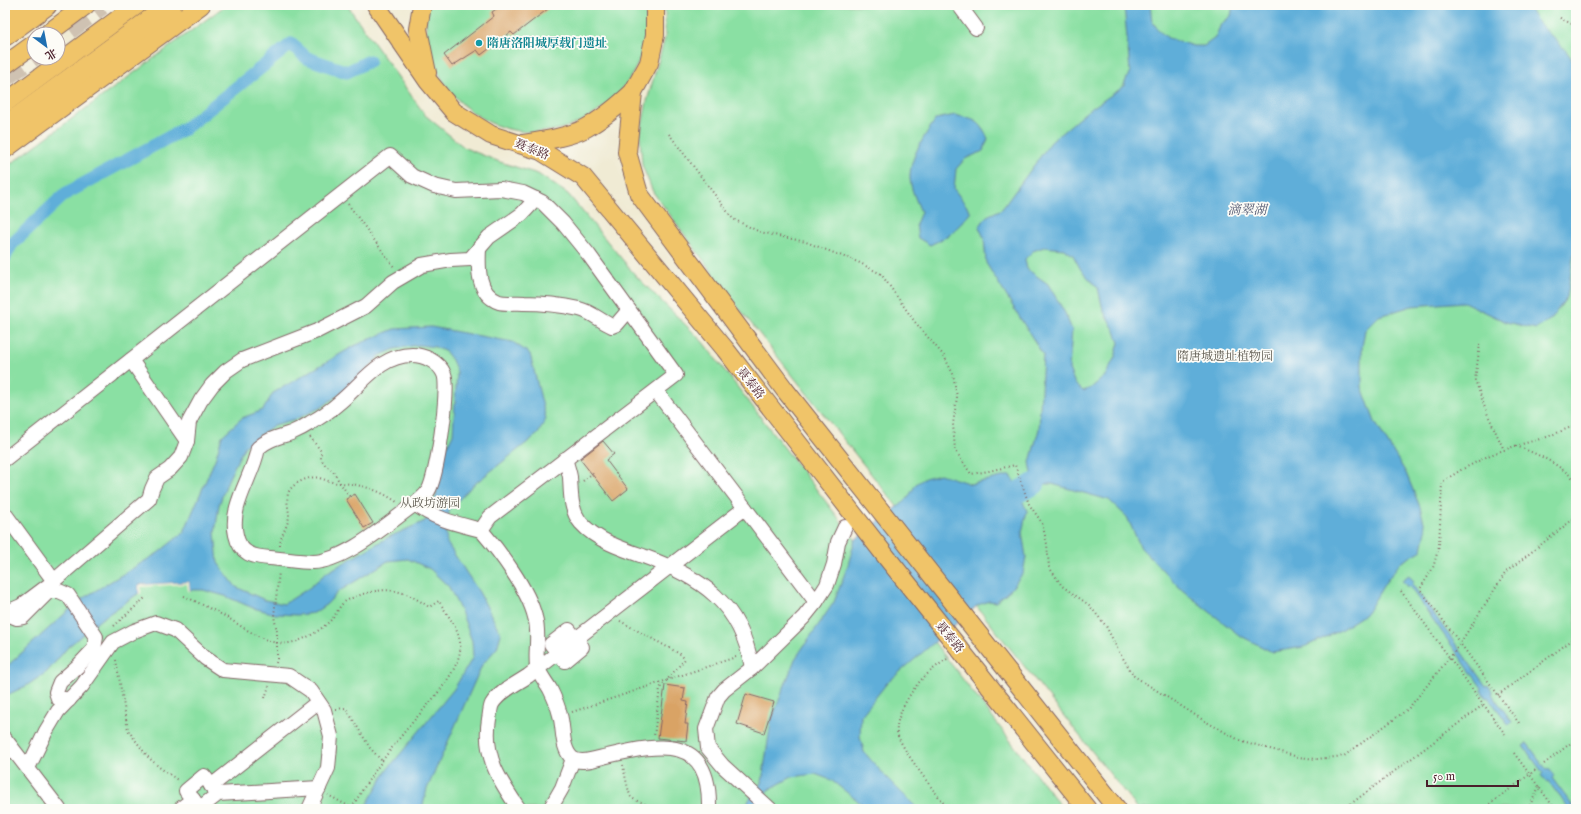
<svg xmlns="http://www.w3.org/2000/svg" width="1581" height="814" font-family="'IM FELL English','Noto Serif SC',serif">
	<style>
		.green { fill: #8ae0a3; stroke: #6a8067 }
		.water { fill: #5faed9; stroke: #546682; fill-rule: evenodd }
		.pier { fill: #f0ebd4 }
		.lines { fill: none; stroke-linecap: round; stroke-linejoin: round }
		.canal { stroke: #5faed9; stroke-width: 13 }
		.river { stroke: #5faed9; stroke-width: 22 }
		.building { fill: #d9a365 }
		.highway-tunnel { stroke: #cfc2b2; stroke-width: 21; stroke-dasharray: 21 10; stroke-linecap: butt }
		.minor-casing { stroke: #846666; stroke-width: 16 }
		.major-casing { stroke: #846666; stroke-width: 20 }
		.highway-casing { stroke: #846666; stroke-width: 23 }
		.path { stroke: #846666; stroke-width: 2; stroke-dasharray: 1 3; stroke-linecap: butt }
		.minor { stroke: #fff; stroke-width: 14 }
		.major { stroke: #f0c469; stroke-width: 18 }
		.highway { stroke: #f0c469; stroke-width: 21 }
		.culture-dot { fill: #0f9aa8; stroke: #fdfcf7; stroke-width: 1.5 }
		.labels { text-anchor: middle; stroke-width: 3.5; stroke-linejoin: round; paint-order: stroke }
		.culture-label { font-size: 12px; font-weight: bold; fill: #0d838f; stroke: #fdfcf7; text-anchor: start }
		.street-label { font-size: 12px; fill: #4a1f2b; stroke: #fdfcf7 }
		.park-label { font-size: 12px; fill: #5d594f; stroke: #fdfcf7 }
		.water-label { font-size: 13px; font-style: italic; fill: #525871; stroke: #fdfcf7 }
	</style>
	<rect width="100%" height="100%" fill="#fdfcf7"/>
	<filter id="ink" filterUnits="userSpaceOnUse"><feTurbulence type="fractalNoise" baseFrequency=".025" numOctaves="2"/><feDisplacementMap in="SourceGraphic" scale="8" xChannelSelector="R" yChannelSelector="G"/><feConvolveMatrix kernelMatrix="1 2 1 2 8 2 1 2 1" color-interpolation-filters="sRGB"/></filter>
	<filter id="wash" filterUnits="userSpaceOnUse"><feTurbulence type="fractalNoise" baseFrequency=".012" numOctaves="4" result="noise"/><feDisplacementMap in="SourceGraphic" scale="16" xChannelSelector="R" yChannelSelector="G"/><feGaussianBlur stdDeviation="0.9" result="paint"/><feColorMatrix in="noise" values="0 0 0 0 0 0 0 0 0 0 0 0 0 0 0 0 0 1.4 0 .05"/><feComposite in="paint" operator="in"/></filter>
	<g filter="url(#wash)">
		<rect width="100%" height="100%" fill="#f0ebd4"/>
		<!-- green -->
		<g class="green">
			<polygon points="226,5 347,5 425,115 465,148 500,162 538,174 568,194 636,276 702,341 1063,809 5,809 5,168"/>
			<path d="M 427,5 L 645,5 C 656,70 602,130 537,132 C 468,134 418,71 427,5 Z"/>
			<polygon points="665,5 1576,5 1576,809 1138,809 738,307 653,192 642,165 640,136 647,101 665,38"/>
		</g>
		<!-- water -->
		<g class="water">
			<path d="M 1124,5 L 1150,5 L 1152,21 L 1159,31 L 1168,38 L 1193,46 L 1204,46 L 1215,38 L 1221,24 L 1231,16 L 1233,5 L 1529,5 C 1533,24 1561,41 1571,58 C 1573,62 1574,68 1576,73 L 1576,239 L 1567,297 L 1551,319 L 1536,329 L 1506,322 L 1464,302 L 1412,306 L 1379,316 L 1365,330 L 1362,347 L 1362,387 L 1375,422 L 1406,473 L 1420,507 L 1426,530 L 1422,550 L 1400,563 L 1385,583 L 1367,613 L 1337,632 L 1304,647 L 1272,652 L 1239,635 L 1182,590 L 1141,548 L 1127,517 L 1109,500 L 1052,484 L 1034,484 L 1030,462 L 1039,429 L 1043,355 L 986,263 L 984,238 L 979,227 L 987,216 L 1002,209 L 1051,142 L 1086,112 L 1123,87 L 1130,71 ZM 1044,247 L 1064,249 L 1073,255 L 1081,270 L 1098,288 L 1103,310 L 1115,331 L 1119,343 L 1115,357 L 1105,376 L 1091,388 L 1083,391 L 1075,384 L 1069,369 L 1072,330 L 1065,313 L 1048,284 L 1027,269 L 1025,259 L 1033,251 Z"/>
			<path d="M 955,115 C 974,120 980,119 988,139 L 983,151 L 965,159 L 956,169 L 954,189 L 971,212 C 957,229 950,236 930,245 L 918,238 L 916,224 L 921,212 C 917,202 911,190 910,179 C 909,158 925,135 936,119 Z"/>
			<path d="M 431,327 L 513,342 L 530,354 L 546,419 L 538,434 L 472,486 L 450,509 L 445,525 L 447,543 L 479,592 L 501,634 L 497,648 L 482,665 L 427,789 L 422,809 L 364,809 L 387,770 L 454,689 L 473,657 L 472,641 L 462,614 L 449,587 L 430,569 L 408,559 L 388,561 L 338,592 L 327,604 L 314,613 L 297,615 L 276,614 L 253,608 L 225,596 L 203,590 L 189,590 L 189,582 L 139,585 L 139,593 L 100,620 L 68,647 L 47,672 L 26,686 L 5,696 L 5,668 L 80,600 L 158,553 L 184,532 L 216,457 L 222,436 L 242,418 L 263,410 L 273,393 L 354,346 L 394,329 ZM 418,345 L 435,347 L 446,352 L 452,360 L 457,372 L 453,434 L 442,457 L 434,508 L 425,521 L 389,537 L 326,573 L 309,588 L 284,604 L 265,600 L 236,587 L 218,563 L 215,533 L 219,505 L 228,480 L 238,459 L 245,446 L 274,425 L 296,419 L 322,407 L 351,385 L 369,368 L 379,356 L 395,349 Z"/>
			<polygon points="940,474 971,484 1011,475 1027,511 1022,532 1026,557 1023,573 1011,589 996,602 989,601 978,605 887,683 861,716 860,736 864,752 885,776 918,809 868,809 831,780 815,774 792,777 768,790 758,804 757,809 745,809 749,800 762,782 771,721 795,659 834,602 848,565 855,540 908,498 916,484 925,478"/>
			<polygon points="1409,575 1414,582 1412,584 1486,686 1488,685 1493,693 1492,694 1512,722 1509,725 1488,697 1486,698 1481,690 1482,688 1409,586 1407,587 1402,580"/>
			<polygon points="1527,743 1547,770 1549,769 1554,776 1552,778 1575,809 1569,809 1548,781 1546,782 1541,775 1543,773 1523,746"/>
		</g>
		<!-- pier -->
		<polygon class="pier" points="189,582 190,592 188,590 187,584 141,587 141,593 139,595 139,585"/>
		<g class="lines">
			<!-- canal -->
			<polyline class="canal" points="5,257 11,245 65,194 184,129 291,44 307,58 347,72 369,61"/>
			<!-- river -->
			<polyline class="river" points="1018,492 1034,484"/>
		</g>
		<g id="blocks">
			<!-- building -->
			<g class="building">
				<polygon points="502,5 553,5 514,35 511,32 481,55 477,50 452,66 444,55 494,16 492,12"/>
				<polygon points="603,441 614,454 606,460 628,489 613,501 580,459"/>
				<polygon points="355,494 373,523 364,528 346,499"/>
				<polygon points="665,685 685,688 683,701 688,702 685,724 688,724 686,741 658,738"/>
				<polygon points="746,694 774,702 764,733 737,724"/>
			</g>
		</g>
	</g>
	<g filter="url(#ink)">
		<use href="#blocks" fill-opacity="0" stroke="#846666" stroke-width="1"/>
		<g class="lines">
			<!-- highway-tunnel -->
			<g class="highway-tunnel">
				<polyline points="69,29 101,5"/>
				<polyline points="5,76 34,55"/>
			</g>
			<!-- minor casing -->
			<g class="minor-casing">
				<g id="minor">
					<polyline points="959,5 976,28"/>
					<path d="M 479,248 C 478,267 477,294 499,302 C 506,304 517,302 524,303 C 543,303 561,305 579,309 C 592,312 600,321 612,326 L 617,324 L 629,310"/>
					<polyline points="131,360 187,441"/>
					<path d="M 5,459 L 390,156 L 412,176 L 434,186 L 456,191 L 501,189 L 523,193 L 542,202 L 563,223 L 589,255 L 676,375 L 490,517 L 481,530 C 458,524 434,519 415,504 C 388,523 346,561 313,562 C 299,562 284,559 270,558 C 253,557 240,554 236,535 C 229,505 253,477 258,448 C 268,439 279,437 291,433 C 298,430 304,427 310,423 C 321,417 331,410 340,402 C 362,384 380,355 412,355 C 424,355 439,362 444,374 C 450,388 437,478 428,491 C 425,496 419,500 415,504"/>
					<path d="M 565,459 C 567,465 569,471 570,477 C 571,493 570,510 581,523 C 596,540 622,549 643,556 C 701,577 741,603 752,668"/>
					<polyline points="745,508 816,602 827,585 834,564 838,542 845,527"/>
					<polyline points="5,514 54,581"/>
					<path d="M 481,530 C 500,552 528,589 535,617 C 540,633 535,650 537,666 C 539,674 546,682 550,689 C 554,697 558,706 560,715 C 564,728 561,748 572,758 C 581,765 598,758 607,756 C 662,743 711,735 709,809"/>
					<polyline points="5,613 21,606 49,585 149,499 152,489 157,478 170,469 181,457 187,441 189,422 201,400 212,385 226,371 242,360 317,331 366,306 393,282 422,265 451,260 470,259 489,237 522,214 536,199"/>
					<polyline points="5,613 17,618 23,617 49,591 59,591 68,595 96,637 94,649 78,666 60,682 56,692 58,698 69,700"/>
					<polygon points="569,630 582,647 565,661 551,644"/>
					<polyline points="5,739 59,809"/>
					<polyline points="28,768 46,731 58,711 82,686 113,642 134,631 156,623 175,630 205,658 223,670 289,676 311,691 324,710 331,736 328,768 309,809"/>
					<polyline points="211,786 318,702"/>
					<polyline points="218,794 204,776 186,791 200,808 218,794 319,788"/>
					<polyline points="180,809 193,799"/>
					<path d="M 519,809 C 499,780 483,756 489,719 C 490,715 490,708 492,704 C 499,692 516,684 528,676 L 745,508 L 656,391"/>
					<polyline points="550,809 562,788 573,759"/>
					<polyline points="770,809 723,766 708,748 706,729 718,697 724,690 752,668 804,617 816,602"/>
				</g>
			</g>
			<!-- major casing -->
			<g class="major-casing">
				<g id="major">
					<polyline points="376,5 428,81 454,112 491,135 541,151 583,177 725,349 888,559 1087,809"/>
					<polyline points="422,5 418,29 427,73"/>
					<polyline points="654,5 655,10 655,35 649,63 633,92 627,152 639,194 785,390 1117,809"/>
					<polyline points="5,14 18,5"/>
					<polyline points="47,34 86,5"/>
					<polyline points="5,65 34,44"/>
					<polyline points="5,103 137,5"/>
					<path d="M 523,144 C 542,141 569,137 586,128 C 604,118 619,105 633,92"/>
					<polyline points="5,149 201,5"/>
				</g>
			</g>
			<!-- highway casing -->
			<g class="highway-casing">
				<g id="highway">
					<polyline points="5,35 46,5"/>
					<polyline points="5,127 171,5"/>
				</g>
			</g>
			<!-- path -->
			<g class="path">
				<polyline points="1560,18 1576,26"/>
				<polyline points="669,134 733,219 760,232 806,242 860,263 881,274 915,322 944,356 953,374 957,397 953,424 955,450 971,474 989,471 1015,465 1029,504 1042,523 1047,544 1049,567 1062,586 1089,605 1106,626 1118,650 1134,676 1203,720 1239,740 1298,757 1317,759 1344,756 1408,709 1455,651 1506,572 1576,517"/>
				<polyline points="348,204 394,267"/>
				<polyline points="1480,344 1475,380 1487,413 1504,450"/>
				<path d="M 310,437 L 321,451 L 321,459 L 326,466 L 333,471 L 340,483 C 361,484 379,490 397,502"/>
				<path d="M 1516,446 C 1538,454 1559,464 1576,481"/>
				<polyline points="583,481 595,471"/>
				<path d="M 280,546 C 280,535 288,527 289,516 C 289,509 286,502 288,494 C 290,484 310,475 319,478 C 327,480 332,483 340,483 L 350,497"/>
				<polyline points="1401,591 1505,734"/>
				<path d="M 184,596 C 199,603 214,610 228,618 C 243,627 258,639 277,643 C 296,646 318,633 331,620 C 337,614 339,605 346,601 C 351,598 358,596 363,594 C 391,586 406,591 429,607 L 439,601 C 447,615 463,633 460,651 C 456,678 423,709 406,730 C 386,755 367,780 352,808 L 328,795"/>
				<polyline points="620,621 680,654 685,659 660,688 654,736"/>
				<polyline points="114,626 146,597"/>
				<path d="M 947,659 C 938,665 929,672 921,680 C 911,691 895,717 897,732 C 898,745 938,796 948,809"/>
				<polyline points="116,660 128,730 147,756 159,767 179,781"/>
				<polyline points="276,663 277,659 277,632 274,616 279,572"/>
				<polyline points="1498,695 1576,637"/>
				<polyline points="265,698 269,686"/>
				<polyline points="336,709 346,708 370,748 382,761"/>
				<polyline points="572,712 736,657"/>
				<polyline points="1519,723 1420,589 1433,568 1439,546 1442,482 1461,470 1490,455 1515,446 1547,437 1576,425"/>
				<polyline points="1514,753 1555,809"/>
				<polyline points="1544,764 1576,739"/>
				<path d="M 623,765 C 624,771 629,795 631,797 C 637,803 646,801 650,809"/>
				<polyline points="1344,809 1483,705"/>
				<polyline points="1483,809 1537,769"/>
				<polyline points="1528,809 1539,787"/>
			</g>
			<!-- minor -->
			<use href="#minor" class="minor"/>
			<!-- major -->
			<use href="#major" class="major"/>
			<!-- highway -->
			<use href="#highway" class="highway"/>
		</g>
	</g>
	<!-- markers -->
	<circle class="culture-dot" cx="479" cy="43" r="4"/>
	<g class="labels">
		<!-- culture labels -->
		<g class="culture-label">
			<text x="487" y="47">隋唐洛阳城厚载门遗址</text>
		</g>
		<!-- street labels -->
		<g class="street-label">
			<text transform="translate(532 149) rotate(22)" y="4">聂泰路</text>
			<text transform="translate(751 383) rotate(52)" y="4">聂泰路</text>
			<text transform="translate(950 637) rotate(51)" y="4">聂泰路</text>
		</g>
		<!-- park labels -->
		<g class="park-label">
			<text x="1225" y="360">隋唐城遗址植物园</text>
			<text x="430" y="507">从政坊游园</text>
		</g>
		<!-- water labels -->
		<g class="water-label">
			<text x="1247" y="214">滴翠湖</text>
		</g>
	</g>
	<!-- margin -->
	<rect width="1581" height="814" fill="none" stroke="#fdfcf7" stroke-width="20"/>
	<!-- north arrow -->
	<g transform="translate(46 46) rotate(148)"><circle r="19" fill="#fdfcf7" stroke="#b5a4a5"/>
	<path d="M0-3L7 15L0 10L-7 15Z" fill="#1f6fb2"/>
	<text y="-6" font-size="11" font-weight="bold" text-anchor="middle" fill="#4a1f2b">北</text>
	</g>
	<!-- scale -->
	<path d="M1427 780v6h91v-6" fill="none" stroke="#4a1f2b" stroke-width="2"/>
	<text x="1433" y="780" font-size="12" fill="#4a1f2b" stroke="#fdfcf7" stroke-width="3" paint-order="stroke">50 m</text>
</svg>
